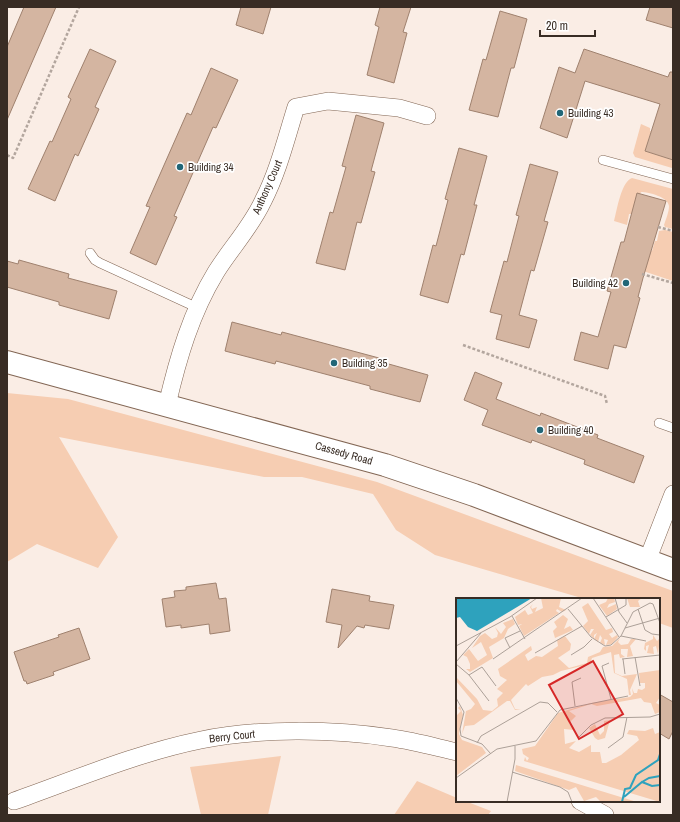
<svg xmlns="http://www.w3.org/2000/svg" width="680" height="822" font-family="'Archivo Narrow',sans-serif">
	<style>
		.green { fill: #f6cdb2 }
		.building { fill: #d4b5a1; stroke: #9f816e }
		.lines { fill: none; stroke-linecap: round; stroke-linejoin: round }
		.lane-casing { stroke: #826654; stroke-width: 10 }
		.street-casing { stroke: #826654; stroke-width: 18 }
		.secondary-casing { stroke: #826654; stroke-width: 24 }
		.path { stroke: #b3a69e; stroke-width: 2.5; stroke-dasharray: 3 2; stroke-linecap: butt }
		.lane { stroke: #fff; stroke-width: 9 }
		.street { stroke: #fff; stroke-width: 17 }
		.secondary { stroke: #fff; stroke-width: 22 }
		.poi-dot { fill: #216677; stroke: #fff; stroke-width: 1.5 }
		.labels { text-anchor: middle; stroke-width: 3.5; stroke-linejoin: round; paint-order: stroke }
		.poi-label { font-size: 11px; fill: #382c24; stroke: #fff; text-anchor: start }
		.street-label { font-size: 11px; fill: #382c24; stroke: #fff }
		.inset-river { fill: none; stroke: #2ea2bd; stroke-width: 2 }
		.inset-road { fill: none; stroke: #aca098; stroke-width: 1 }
		.view { fill: #d62828; fill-opacity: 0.15; stroke: #d62828; stroke-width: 2 }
		.inset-edge { fill: none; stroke: #382c24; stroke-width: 2 }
	</style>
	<rect width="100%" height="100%" fill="#faede5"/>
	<!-- green -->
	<g class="green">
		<polygon points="641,124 650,128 650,131 651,131 645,151 672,160 673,158 672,168 635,157 633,153"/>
		<path d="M 632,178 L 673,189 L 673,229 L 665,227 L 664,225 C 666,219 669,212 669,206 C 668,197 649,192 641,192 L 632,214 L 629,214 L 627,225 L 614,221 C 617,210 621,182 632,178 Z"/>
		<polygon points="665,230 673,232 673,281 643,271 645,270 648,261 649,251 652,251 655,241 657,241 659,231"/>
		<polygon points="7,393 68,399 377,482 673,591 673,628 659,623 659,599 585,599 435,555 396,530 373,494 302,477 264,477 59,437 118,537 98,568 37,544 7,562"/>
		<polygon points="281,756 268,815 201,815 190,767"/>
		<polygon points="417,781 457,798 457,801 465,801 491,811 488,815 394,815"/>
	</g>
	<!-- building -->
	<g class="building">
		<polygon points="24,7 56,7 7,120 7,47"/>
		<polygon points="241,7 271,7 263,34 236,25"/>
		<polygon points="380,7 411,7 403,32 407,33 394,83 367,75 379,27 375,25"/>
		<polygon points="650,7 673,7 673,28 646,20"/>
		<polygon points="500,11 527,19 514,68 511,68 498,117 469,110 483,59 486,60"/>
		<polygon points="90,49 116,61 95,107 99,109 78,156 75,154 55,201 28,189 50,141 52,142 71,99 68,97"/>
		<polygon points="584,49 668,77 670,72 673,72 673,160 645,151 660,104 585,81 567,138 540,128 559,67 575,73"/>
		<polygon points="211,68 238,80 216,128 213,127 174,216 177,217 156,265 130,253 150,207 146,206 187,113 191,115"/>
		<polygon points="356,115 384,123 371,171 375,172 361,223 357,222 345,270 316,263 330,212 333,213 346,167 342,166"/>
		<polygon points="459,148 487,156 474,205 477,205 464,255 461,254 448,303 420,295 433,245 436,246 448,200 445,199"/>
		<polygon points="530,164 558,172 544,221 548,222 534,271 531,270 519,315 537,320 529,348 496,339 502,315 490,312 504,261 507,262 519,216 516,215"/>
		<polygon points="637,193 666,201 643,278 638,297 640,298 626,348 614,345 608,369 574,360 581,332 598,337 611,292 607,291 621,242 624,242"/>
		<polygon points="19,260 69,274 68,278 117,291 109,319 59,305 59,302 7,287 7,261 18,264"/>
		<polygon points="232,322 281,335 282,332 379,358 378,361 428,375 420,402 370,389 370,386 276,361 275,364 225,351"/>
		<polygon points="475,372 502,383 496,399 540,416 541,413 598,435 597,438 644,456 634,483 584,464 585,460 532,440 531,443 482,425 488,410 464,400"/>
		<polygon points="216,583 219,599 226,598 230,631 210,634 209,624 181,628 181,625 166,627 162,599 175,597 174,591 186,590 186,587"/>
		<polygon points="332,589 370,596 369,601 394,605 389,629 365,625 364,628 357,626 338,648 342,625 326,622"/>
		<polygon points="79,628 90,659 53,672 54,675 27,684 26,681 24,681 14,652 59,637 58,635"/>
		<polygon points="659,694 673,702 673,731 669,739 659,733"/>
	</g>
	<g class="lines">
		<!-- lane casing -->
		<g class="lane-casing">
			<g id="lane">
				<polyline points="603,160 673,179"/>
				<polyline points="90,253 95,260 100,263 198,308"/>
				<polyline points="659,423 673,428"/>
			</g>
		</g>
		<!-- street casing -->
		<g class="street-casing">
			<g id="street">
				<path d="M 167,405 C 178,358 191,313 216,272 C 231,248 251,227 263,201 C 278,172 286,139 296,107 L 328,101 L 399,108 L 427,116"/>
				<polyline points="647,561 673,494"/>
				<path d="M 14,801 C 76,779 137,753 201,740 C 260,728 333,729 392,738 C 414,741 435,747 457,752"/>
				<polyline points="580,801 605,815"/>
			</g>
		</g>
		<!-- secondary casing -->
		<g class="secondary-casing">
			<polyline id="secondary" points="7,362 385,465 474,495 673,570"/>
		</g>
		<!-- path -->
		<g class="path">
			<polyline points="7,155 13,158 79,7"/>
			<polyline points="658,227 673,231"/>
			<polyline points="642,274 673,283"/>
			<polyline points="463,345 605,396 607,404"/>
		</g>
		<!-- lane -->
		<use href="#lane" class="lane"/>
		<!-- street -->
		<use href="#street" class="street"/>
		<!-- secondary -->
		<use href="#secondary" class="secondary"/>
	</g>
	<!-- markers -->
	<g class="poi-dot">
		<circle cx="560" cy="113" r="4"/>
		<circle cx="180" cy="167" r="4"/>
		<circle cx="626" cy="283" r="4"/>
		<circle cx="334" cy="363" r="4"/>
		<circle cx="540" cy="430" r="4"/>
	</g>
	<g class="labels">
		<!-- poi labels -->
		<g class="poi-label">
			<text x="568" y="117">Building 43</text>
			<text x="188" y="171">Building 34</text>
			<text x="618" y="287" text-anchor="end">Building 42</text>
			<text x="342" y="367">Building 35</text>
			<text x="548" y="434">Building 40</text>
		</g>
		<!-- street labels -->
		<g class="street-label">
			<text transform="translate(267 187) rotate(-66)" y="4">Anthony Court</text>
			<text transform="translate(344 453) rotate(16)" y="4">Cassedy Road</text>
			<text transform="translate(232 736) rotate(-6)" y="4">Berry Court</text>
		</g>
	</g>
	<!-- overview -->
	<g transform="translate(456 598)">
		<rect width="204" height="204" fill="#faede5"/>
		<path d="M 85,0 L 105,0 L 103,9 L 110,12 L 106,14 L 101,11 L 100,13 L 103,15 L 68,38 L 63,28 L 66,26 L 62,27 L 59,19 L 69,12 L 72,17 L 77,15 L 74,9 L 77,6 L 75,9 L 76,11 L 81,9 L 79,14 L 87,10 ZM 152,0 L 158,0 L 159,4 L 153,6 L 151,10 L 160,6 L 161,11 L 151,18 L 143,7 L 150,4 ZM 171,0 L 186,0 L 182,3 L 184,9 L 174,9 ZM 132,5 L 150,32 L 156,30 L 157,34 L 153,36 L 156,40 L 161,37 L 162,39 L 156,46 L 150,47 L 152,42 L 148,41 L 149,47 L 144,45 L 146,40 L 144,37 L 142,44 L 138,41 L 141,35 L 138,37 L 138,41 L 134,37 L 138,31 L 135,31 L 133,36 L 127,28 L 132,23 L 126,9 ZM 107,17 L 112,21 L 108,31 L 114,28 L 117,32 L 99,40 L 97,33 L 101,29 L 98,24 ZM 57,21 L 59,26 L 52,31 L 48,40 L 33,49 L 37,60 L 14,74 L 10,71 L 14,71 L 14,66 L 11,59 L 7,57 L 13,51 L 22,63 L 31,57 L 25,44 L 16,50 L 24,38 L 29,35 L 36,41 L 41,39 L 42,35 L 39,29 L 45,36 L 50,29 L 47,25 ZM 197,37 L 201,43 L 204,40 L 202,56 L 200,48 L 197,49 L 198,56 L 191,55 L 193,47 L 190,48 L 190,53 L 188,51 L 189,45 L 197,41 ZM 109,38 L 115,46 L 114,52 L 102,60 L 113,70 L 131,65 L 132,59 L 144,54 L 147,49 L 156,48 L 164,40 L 162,44 L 165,47 L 172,46 L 175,41 L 180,41 L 174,48 L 177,58 L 171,59 L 172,51 L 165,51 L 165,56 L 169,59 L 164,60 L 163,56 L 158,57 L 159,75 L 166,78 L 181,76 L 174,92 L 175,97 L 173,97 L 171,81 L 158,75 L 155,54 L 136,60 L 134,66 L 105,73 L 97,77 L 86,79 L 72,88 L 70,86 L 55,102 L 59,111 L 65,111 L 59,112 L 54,103 L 51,103 L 18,127 L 9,128 L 6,136 L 10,113 L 15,111 L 19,106 L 0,83 L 0,79 L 21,101 L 27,112 L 36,113 L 42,108 L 41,101 L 47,95 L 41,91 L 51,82 L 44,78 L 42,71 L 75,48 L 76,52 L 69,57 L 72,63 L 80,58 L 86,59 L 102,48 L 101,42 ZM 204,72 L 204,99 L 200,105 L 204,107 L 204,114 L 199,116 L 195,105 L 188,104 L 185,100 L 141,108 L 135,106 L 113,113 L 120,118 L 113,125 L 118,132 L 108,131 L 109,146 L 120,143 L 113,150 L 123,154 L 135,147 L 135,154 L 144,154 L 146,165 L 150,165 L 165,157 L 183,142 L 181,138 L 171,136 L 173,132 L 189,133 L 197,130 L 199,136 L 204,134 L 204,204 L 68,163 L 69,159 L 71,163 L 73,160 L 67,156 L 66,151 L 79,148 L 102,115 L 135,105 L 174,99 L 177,96 L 176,90 L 178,95 L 181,95 L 182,91 L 186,92 L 189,90 L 189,85 L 184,85 L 183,75 ZM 4,108 L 7,117 L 3,136 L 6,142 L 26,149 L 30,155 L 0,178 L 0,118 L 5,113 L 2,110 ZM 154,122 L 149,140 L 142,142 L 139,140 L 133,130 L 139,126 L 144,137 L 148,133 L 148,123 ZM 60,167 L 181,204 L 145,204 L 140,199 L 128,203 L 120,189 L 113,192 L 59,173 Z" fill="#f6cdb2"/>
		<path d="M 0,0 L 76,0 L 21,33 L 12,29 L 4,19 L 0,20 Z" fill="#2ea2bd"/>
		<path class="inset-river" d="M 186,184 L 193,180 L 204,178M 168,199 L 186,184 L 196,188 L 204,187M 166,204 L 169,191 L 174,190 L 180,177 L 202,162 L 204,156"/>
		<path class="inset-road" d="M 137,0 L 163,39M 159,0 L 163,14 L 171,25M 112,11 L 135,39 L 149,48 L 155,47 L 165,38 L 177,14 L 194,5 L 197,6 L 204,25M 182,11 L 189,32 L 196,36 L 204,37M 56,18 L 69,41M 150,19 L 170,7 L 170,0M 169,30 L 204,20M 165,38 L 190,43M 0,48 L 54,19 L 81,0M 54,50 L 49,40 L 64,33M 79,55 L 126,28M 115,57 L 128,49 L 136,41M 179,59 L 184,88M 37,61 L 126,0M 166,61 L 204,57M 167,61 L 169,76M 0,64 L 25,35M 153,65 L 146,68 L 155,101M 0,66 L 13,77 L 33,103M 13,77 L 26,69 L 40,88M 0,100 L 8,114 L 4,131 L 5,138 L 26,146 L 35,156M 119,108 L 116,84 L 125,80M 123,139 L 135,127 L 149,120 L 194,119 L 204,116M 21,145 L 25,138 L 84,104 L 92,105 L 101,114M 152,150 L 167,139 L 171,119M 56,174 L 104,189 L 112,194 L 116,204M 0,180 L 41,151 L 80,143 L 104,112 L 172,98M 51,204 L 59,161 L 59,148"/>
		<path class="view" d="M 137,63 L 167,116 L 123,141 L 93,87 Z"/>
		<rect width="204" height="204" class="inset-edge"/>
	</g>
	<!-- border -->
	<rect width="680" height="822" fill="none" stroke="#382c24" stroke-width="16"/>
	<!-- scale -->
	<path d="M540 30v6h55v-6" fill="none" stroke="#382c24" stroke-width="2"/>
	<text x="546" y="30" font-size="12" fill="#382c24" stroke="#ffffff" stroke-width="3" paint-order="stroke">20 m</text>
</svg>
